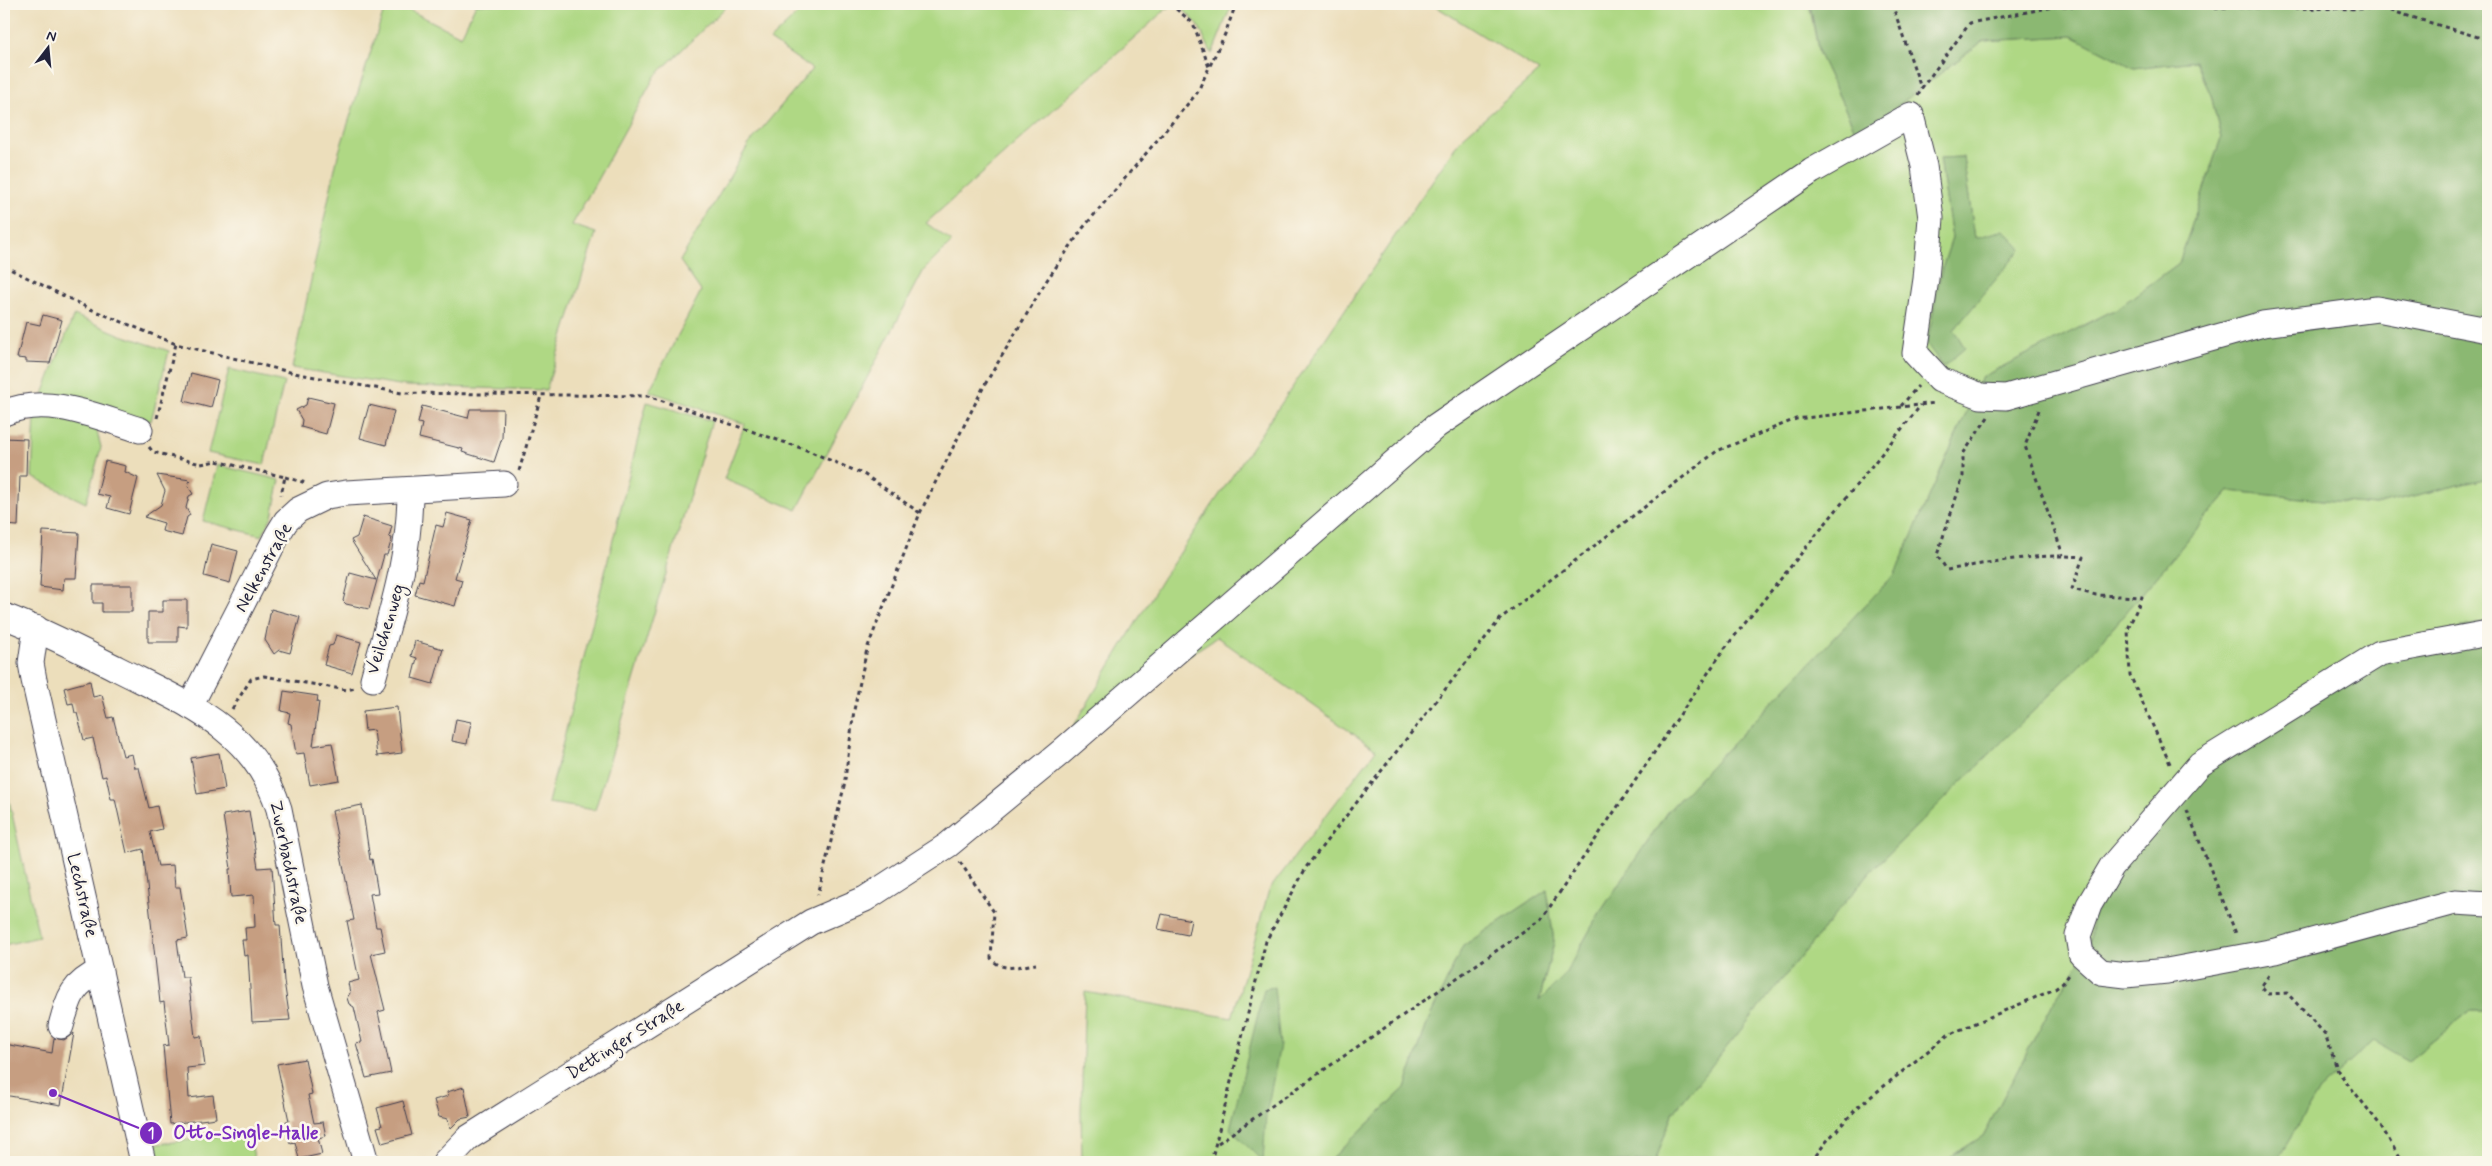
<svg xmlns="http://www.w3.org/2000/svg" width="2492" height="1166" font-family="Mynerve,sans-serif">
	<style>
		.green { fill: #afd884; stroke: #687d60; fill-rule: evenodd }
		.forest { fill: #8bb872; stroke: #566d56 }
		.building { fill: #c69e81 }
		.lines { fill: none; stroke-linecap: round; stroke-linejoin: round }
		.minor-casing { stroke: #403e4e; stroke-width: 27 }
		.path { stroke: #403e4e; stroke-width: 3; stroke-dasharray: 4 4; stroke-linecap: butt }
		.minor { stroke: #fff; stroke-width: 25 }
		.labels { text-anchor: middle; stroke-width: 5; stroke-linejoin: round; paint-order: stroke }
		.street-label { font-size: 18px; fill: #22223b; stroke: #fbf7ec }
		.leader { fill: none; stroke: #7b2cbf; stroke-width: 2 }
		.callout-dot { fill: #7b2cbf; stroke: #fbf7ec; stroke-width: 2 }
		.mark-label { font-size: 15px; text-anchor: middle; font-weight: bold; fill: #fff }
		.callout-label { font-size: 19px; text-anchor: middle; font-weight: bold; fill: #7b2cbf; stroke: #fbf7ec; stroke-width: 5; stroke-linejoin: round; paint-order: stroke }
	</style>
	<rect width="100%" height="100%" fill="#fbf7ec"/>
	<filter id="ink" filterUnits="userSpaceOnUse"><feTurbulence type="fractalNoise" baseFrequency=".02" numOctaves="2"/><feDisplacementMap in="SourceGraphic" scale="10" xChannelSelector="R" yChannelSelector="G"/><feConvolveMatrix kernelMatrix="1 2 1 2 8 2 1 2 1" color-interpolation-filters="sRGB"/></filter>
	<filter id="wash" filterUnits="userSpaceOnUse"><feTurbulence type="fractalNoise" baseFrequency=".0096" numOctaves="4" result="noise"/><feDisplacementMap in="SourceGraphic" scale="20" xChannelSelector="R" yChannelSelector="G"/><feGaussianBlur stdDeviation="1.12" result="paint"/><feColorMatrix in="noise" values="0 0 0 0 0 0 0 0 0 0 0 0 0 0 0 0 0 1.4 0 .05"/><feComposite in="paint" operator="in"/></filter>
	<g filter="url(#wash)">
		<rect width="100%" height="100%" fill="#ecdebb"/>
		<!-- green -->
		<g class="green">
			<polygon points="386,4 397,4 461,36 476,4 729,4 655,76 572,225 596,233 546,390 406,386 292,368 338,155"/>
			<polygon points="808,4 1172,4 926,223 952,242 924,270 797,510 724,479 745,424 649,391 701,291 680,261 749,144 812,69 770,40"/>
			<polygon points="1178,4 1232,4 1212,54 1198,25"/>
			<path d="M 1432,4 L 1809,4 L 1819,54 L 1858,136 L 1983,41 L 2072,36 L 2134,68 L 2195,61 L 2211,95 L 2221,138 L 2179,263 L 2118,308 L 1982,377 L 1895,574 L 1667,812 L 1599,914 L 1564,976 L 1539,1002 L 1554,942 L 1547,890 L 1463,946 L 1428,1021 L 1405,1088 L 1328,1162 L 1082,1162 L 1081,1112 L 1085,992 L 1232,1018 L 1269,890 L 1376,750 L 1217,637 L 1069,734 L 1163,578 L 1460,140 L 1539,71 ZM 1963,157 L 1975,238 L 2020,249 L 1954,330 L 1941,272 L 1952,238 L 1940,158 Z"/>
			<polygon points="74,315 121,335 169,351 151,421 43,394"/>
			<polygon points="229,369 284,382 264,465 208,453"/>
			<polygon points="647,402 712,421 595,810 548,803"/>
			<polygon points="35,415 95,424 101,447 86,503 32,477"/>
			<polygon points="217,465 280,480 272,516 262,536 203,521"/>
			<polygon points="2488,478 2488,620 2387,650 2090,947 2054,1001 1983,1136 1942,1162 1655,1162 1672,1114 1870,872 2089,656 2229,491 2375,505"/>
			<polygon points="4,777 39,937 4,945"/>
			<polygon points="2470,1011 2488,1011 2488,1162 2276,1162 2319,1090 2374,1040 2408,1061"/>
			<polygon points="249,1132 255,1162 155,1162 151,1145"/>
		</g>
		<!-- forest -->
		<g class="forest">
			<polygon points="1810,4 2488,4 2488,478 2375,505 2229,491 2089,656 1870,872 1672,1114 1655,1162 1328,1162 1405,1088 1428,1021 1463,946 1547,890 1554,942 1539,1001 1564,976 1599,914 1667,812 1895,574 1982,377 2118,308 2179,263 2221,138 2211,95 2195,61 2134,68 2072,36 1983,41 1858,136 1819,54"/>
			<polygon points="1963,157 1975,238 2004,230 2021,249 1954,330 1965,348 1943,367 1927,344 1941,272 1952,238 1940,158"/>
			<polygon points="2488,620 2488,1011 2470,1011 2408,1061 2374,1041 2319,1090 2276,1162 1942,1162 1983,1136 2054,1001 2090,947 2092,918 2190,762 2387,650"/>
			<polygon points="1274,987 1280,1045 1266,1115 1263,1162 1230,1129 1264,989"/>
		</g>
		<g id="blocks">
			<!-- building -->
			<g class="building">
				<polygon points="43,315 62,320 50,363 26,362 26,359 17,358 26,322 40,325"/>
				<polygon points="191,373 218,380 211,408 184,401"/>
				<polygon points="308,397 334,403 326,434 301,427 302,420 296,410 306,405"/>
				<polygon points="369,405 394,411 386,445 360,438"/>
				<polygon points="422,406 468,418 470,409 503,409 502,438 494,462 462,452 463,449 419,438 422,424 418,423"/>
				<polygon points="4,438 27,439 26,476 20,476 18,526 4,525"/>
				<polygon points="105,461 126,466 125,472 138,478 129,514 107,508 110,497 97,494"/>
				<polygon points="157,475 190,480 188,486 193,494 189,496 186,508 190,515 187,517 182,536 162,531 164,523 144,517 161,505 165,491"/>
				<polygon points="447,513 472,520 455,578 462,580 455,606 415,595 419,580 423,581 436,525 443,527"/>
				<polygon points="363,517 392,526 389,537 392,538 387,555 384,555 369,609 346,604 343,601 350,573 376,580 351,540 357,537"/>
				<polygon points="43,531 79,533 76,578 64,578 63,590 40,587"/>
				<polygon points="211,544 238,551 230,583 204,576"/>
				<polygon points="93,585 132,585 132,612 102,612 102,603 93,603"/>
				<polygon points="163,600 187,600 187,627 178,626 178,642 148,642 148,612 163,612"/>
				<polygon points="271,609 300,617 290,653 279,650 274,654 265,640"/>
				<polygon points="336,635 361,642 352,673 324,665 329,646 333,645"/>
				<polygon points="415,641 443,649 433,684 412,678 417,658 411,656"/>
				<polygon points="90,681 93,697 102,695 108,718 113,717 123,756 132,754 135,768 139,768 149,808 157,806 162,829 150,832 158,866 173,865 175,887 180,887 188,938 177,940 182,977 188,977 195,1037 201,1036 205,1066 187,1068 189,1098 213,1095 216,1118 170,1124 163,1046 169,1045 164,1002 160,1003 143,849 127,853 115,799 111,799 106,776 102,777 93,738 84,740 77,713 75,713 73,703 68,704 64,688"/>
				<polygon points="284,691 318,696 317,702 319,702 313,746 332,743 339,780 310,785 304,753 296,754 291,724 288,723 290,713 281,711"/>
				<polygon points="397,707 402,753 377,756 374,730 365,731 363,711"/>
				<polygon points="456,719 471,722 467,744 452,741"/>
				<polygon points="219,753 225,789 197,794 191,758"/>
				<polygon points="362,805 370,860 372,859 378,893 370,894 376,927 380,927 385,951 371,954 385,1010 378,1012 391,1073 366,1078 356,1043 362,1042 354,1007 349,1004 347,998 350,993 348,983 359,980 347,921 354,920 332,811"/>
				<polygon points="249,811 258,868 272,867 276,925 280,925 284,981 290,1020 252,1022 248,955 244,956 242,940 246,940 245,928 255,927 254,895 231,897 229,869 231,869 223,815"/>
				<polygon points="1162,914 1191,920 1188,935 1158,929"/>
				<polygon points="74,1033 61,1105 4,1095 4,1044 52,1053 54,1038 64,1040"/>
				<polygon points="305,1059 312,1094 308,1095 314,1123 323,1122 326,1136 318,1138 322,1154 299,1159 295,1142 290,1143 286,1121 289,1121 277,1064"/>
				<polygon points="464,1087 470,1117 460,1119 450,1129 448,1119 439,1117 434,1100 448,1096 447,1092"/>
				<polygon points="403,1101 412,1135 382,1143 377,1127 382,1126 377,1108"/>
			</g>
		</g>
	</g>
	<g filter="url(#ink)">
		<use href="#blocks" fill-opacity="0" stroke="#403e4e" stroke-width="1"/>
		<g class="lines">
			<!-- minor casing -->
			<g class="minor-casing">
				<g id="minor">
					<path d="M 4,413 C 48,394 97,417 140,430"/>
					<path d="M 4,616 C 44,631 80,650 118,669 C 187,704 254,729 279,809 L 315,986 L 366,1162"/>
					<polyline points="36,628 31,663 34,680 143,1162"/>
					<polyline points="2488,633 2380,653 2200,764 2112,866 2089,905 2078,936 2081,954 2101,972 2126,975 2167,971 2275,951 2455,902 2488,904"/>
					<path d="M 373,679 C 391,613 410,558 410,490"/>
					<polyline points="190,706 278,534 286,521 298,510 327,496 346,493 504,484"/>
					<path d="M 61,1026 C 69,997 72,984 100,971"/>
					<polyline points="445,1162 468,1138 811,922 865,899 948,845 1060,753 1436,426 1812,171 1911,115 1924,166 1931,218 1926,279 1915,353 1940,380 1981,396 2006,397 2263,324 2377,309 2488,330"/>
				</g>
			</g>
			<!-- path -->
			<g class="path">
				<polyline points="1170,4 1193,23 1209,67"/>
				<polyline points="1892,4 1921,88"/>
				<polyline points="1918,96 1921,89 1970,23 2059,6 2385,9 2488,40"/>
				<polyline points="4,266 88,308 176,344 294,373 402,393 648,396 804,449 865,475 920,513 867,649 854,710 844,787 818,895"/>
				<polyline points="1901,406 1918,386"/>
				<polyline points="2039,410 2025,446 2063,555"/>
				<path d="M 1988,417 L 1963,454 L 1963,477 L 1937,555 L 1947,570 C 1992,562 2037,553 2083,557 L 2072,589 L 2096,595 L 2142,597 L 2128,629 L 2130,675 L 2171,766"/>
				<polyline points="157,418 176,344"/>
				<polyline points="149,447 153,452 201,464 216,461 285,477 281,495"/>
				<polyline points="519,471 541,396"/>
				<polyline points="285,477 306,483"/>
				<polyline points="920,513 984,386 1047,280 1083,228 1197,93 1225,34 1236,4"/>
				<polyline points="232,709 251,679 264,676 347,690 355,688"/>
				<polyline points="2187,810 2237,936"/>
				<path d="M 960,862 L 994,912 L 991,958 C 1002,973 1019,966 1036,964"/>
				<polyline points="2269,975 2261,987 2268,994 2287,993 2325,1034 2338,1071 2381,1126 2402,1162"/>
				<polyline points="1218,1143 1541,920 1725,648 1921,405"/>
				<polyline points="1211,1162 1266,941 1307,866 1501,618 1717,451 1796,419 1936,403"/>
				<polyline points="1811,1162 1826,1142 1858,1107 1948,1035 2055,989 2063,983 2071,972"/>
			</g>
			<!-- minor -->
			<use href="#minor" class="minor"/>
		</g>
	</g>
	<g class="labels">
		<!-- street labels -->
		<g class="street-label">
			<text transform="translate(263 567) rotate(-61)" y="6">Nelkenstraße</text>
			<text transform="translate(385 629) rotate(-73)" y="6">Veilchenweg</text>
			<text transform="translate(289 862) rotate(78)" y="6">Zwerbachstraße</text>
			<text transform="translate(83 895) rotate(77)" y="6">Lechstraße</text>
			<text transform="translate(625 1039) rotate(-32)" y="6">Dettinger Straße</text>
		</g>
	</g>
	<!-- callouts -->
	<path class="leader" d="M53 1093L151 1133"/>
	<g class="callout-dot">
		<circle cx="53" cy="1093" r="5"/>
		<circle cx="151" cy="1133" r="12"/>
	</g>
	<g class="mark-label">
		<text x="151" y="1138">1</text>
	</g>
	<g class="callout-label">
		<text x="246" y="1139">Otto-Single-Halle</text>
	</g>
	<!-- margin -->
	<rect width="2492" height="1166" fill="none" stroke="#fbf7ec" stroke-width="20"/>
	<!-- north arrow -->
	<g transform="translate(48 48) rotate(16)" stroke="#fbf7ec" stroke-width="4" paint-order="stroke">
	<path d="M0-4L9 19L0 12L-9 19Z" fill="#22223b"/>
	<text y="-8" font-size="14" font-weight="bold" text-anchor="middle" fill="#22223b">N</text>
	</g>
</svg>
